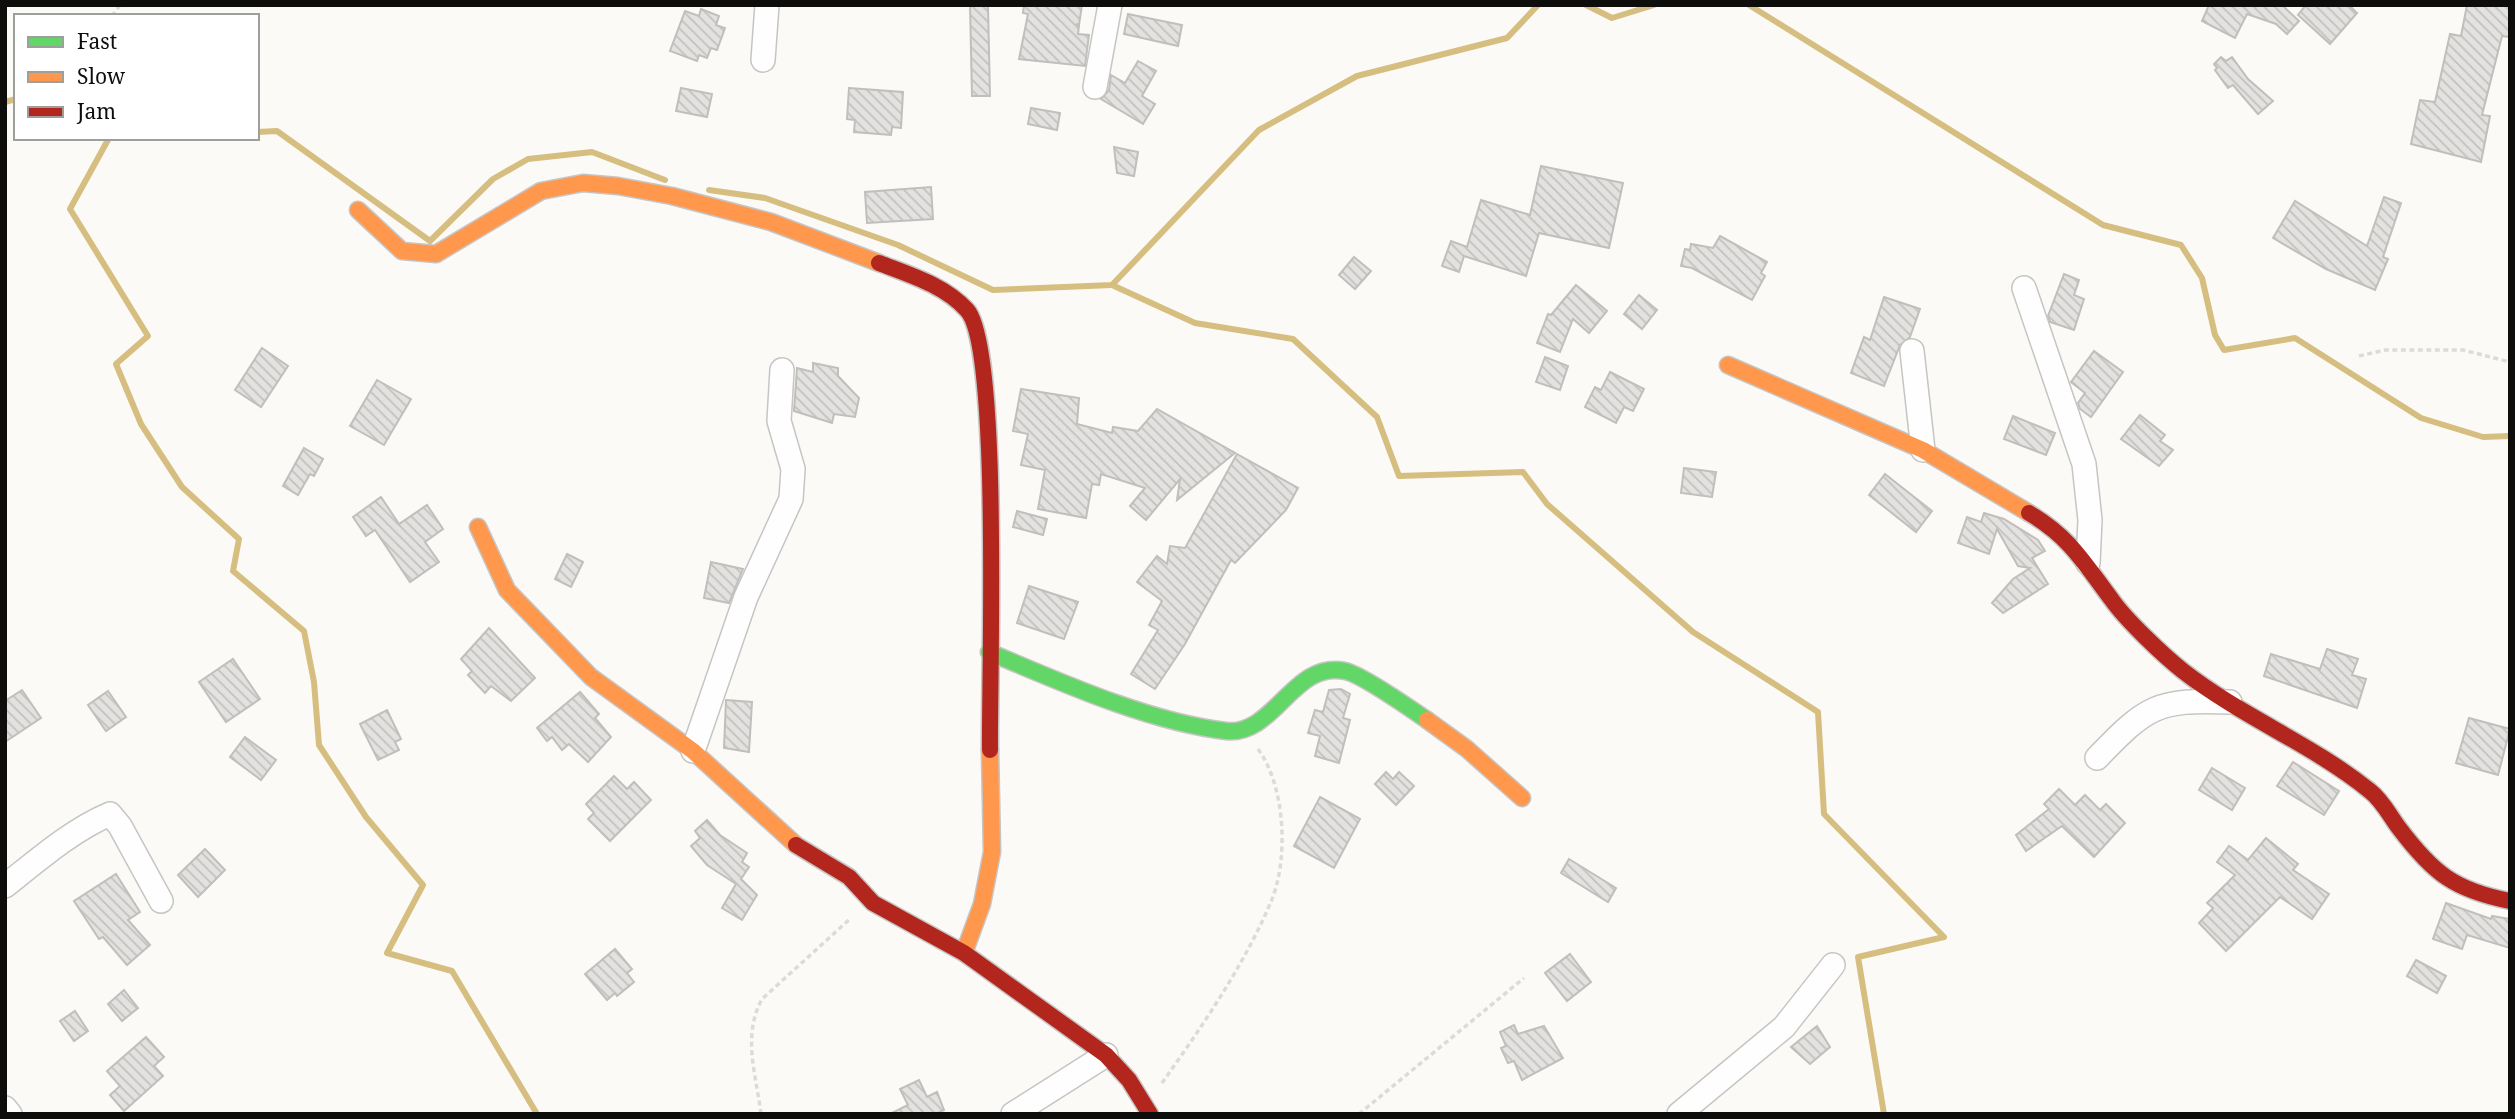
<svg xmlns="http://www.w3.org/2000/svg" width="2515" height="1119" font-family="'Noto Serif',serif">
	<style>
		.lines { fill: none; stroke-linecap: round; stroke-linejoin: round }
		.stream { stroke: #d5be7f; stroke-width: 6 }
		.building { fill: url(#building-back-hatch); stroke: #c0bfbc; stroke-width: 2 }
		.street-casing { stroke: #c7c5c3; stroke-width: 26 }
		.fast-casing { stroke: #c7c5c3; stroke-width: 19 }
		.slow-casing { stroke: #c7c5c3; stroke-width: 19 }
		.jam-casing { stroke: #c7c5c3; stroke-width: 19 }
		.path { stroke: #dbdbda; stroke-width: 3.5; stroke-dasharray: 5 3.5; stroke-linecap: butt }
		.street { stroke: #fffefe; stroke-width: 23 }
		.fast { stroke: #63d668; stroke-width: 16 }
		.slow { stroke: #ff974d; stroke-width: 16 }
		.jam { stroke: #b3261e; stroke-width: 16 }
	</style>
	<defs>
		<pattern id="building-back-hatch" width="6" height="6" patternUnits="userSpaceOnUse" patternTransform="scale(1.75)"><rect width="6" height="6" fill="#e4e2e0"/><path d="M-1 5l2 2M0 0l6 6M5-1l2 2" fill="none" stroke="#c2c1bf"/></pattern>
	</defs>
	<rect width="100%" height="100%" fill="#fcfaf7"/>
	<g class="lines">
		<!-- stream -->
		<g class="stream">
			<polyline points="1586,5 1612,18 1654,5"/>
			<polyline points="1749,5 2103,225 2181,245 2202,278 2215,335 2224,350 2295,338 2421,418 2483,437 2510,436"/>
			<polyline points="5,102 16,99"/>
			<polyline points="257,132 277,131 430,241 493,179 528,159 592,152 665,180"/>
			<polyline points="109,138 70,209 148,336 116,364 141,424 182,487 239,539 233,571 304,631 314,682 319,745 366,817 423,885 387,953 452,971 537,1114"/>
			<polyline points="709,190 765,198 898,245 993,290 1112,285 1259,130 1357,76 1507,38 1538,5"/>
			<polyline points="1112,285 1195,323 1293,339 1377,417 1399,476 1523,472 1547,504 1693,632 1818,712 1824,814 1944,937 1858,957 1884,1114"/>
		</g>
	</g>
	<!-- building -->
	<g class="building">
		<polygon points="970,5 988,5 990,96 972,96"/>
		<polygon points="1024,5 1082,5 1079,25 1076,24 1079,26 1078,34 1089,35 1085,66 1019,59 1028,14 1023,13"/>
		<polygon points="2209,5 2282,5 2299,21 2287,34 2276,24 2247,14 2235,38 2202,21"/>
		<polygon points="2306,5 2349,5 2357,13 2330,44 2298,15"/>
		<polygon points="2467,5 2510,5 2510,37 2502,36 2482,115 2490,116 2481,162 2411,144 2420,100 2435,102 2450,34 2461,36"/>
		<polygon points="701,9 719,16 716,25 725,28 717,50 711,48 707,58 699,55 697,61 670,51 685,11 699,16"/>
		<polygon points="1128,14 1182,25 1178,46 1124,34"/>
		<polygon points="2221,57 2226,61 2232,57 2248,79 2273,101 2258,114 2233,85 2228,88 2215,70 2217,68 2214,64"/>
		<polygon points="1138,61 1156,71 1142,96 1155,104 1143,124 1101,99 1109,90 1111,75 1125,83"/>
		<polygon points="681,88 712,94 707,117 676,111"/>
		<polygon points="849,88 903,92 901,128 892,127 891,135 854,132 855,120 847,119"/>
		<polygon points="1031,108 1060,113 1057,130 1028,124"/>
		<polygon points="1114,147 1138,152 1134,176 1117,173"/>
		<polygon points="1541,166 1623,183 1609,248 1539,233 1526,276 1464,256 1459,272 1442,266 1451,241 1467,247 1481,200 1530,215"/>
		<polygon points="931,187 933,219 867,223 865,192"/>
		<polygon points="2384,197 2401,203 2383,257 2388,259 2375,290 2326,269 2273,238 2295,201 2367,246"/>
		<polygon points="1720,236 1767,262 1761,273 1765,276 1752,300 1692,268 1681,266 1685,249 1690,250 1691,244 1713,248"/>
		<polygon points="1354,257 1371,271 1355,289 1339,275"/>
		<polygon points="2064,274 2079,280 2074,295 2084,299 2074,330 2050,322 2048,316"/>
		<polygon points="1576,285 1607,311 1589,333 1573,319 1560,352 1537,343 1548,314 1551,315"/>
		<polygon points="1639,295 1657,310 1642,329 1624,314"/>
		<polygon points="1884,297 1920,309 1910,337 1900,345 1884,386 1851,373 1864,337 1870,340"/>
		<polygon points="262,348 288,366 261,407 235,390"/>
		<polygon points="2094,351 2123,372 2091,417 2080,409 2078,403 2085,393 2071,382"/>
		<polygon points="1545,357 1568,366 1560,390 1536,382"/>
		<polygon points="813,363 838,368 838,376 859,398 855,417 834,414 832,423 794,411 797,368 813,372"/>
		<polygon points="1610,372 1644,389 1633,411 1624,407 1616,423 1585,407 1595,387 1601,390"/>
		<polygon points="377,380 411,399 384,445 350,426"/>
		<polygon points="1021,389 1079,398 1077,424 1112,433 1113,427 1138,431 1157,409 1235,453 1177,500 1180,479 1146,520 1130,506 1145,488 1101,474 1099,485 1092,484 1086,518 1038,509 1045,470 1021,465 1028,434 1013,431"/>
		<polygon points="2140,415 2165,435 2160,441 2173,450 2159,466 2121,439"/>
		<polygon points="2013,416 2055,433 2046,455 2004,439"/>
		<polygon points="304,448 323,459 314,476 310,474 298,495 283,486"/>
		<polygon points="1237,454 1298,488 1286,510 1235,563 1231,560 1185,644 1155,689 1131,674 1158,630 1149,625 1162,601 1137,582 1157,556 1167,564 1170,546 1185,548"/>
		<polygon points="1684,468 1716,472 1712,497 1681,493"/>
		<polygon points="1885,474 1932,511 1916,532 1869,495"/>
		<polygon points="381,497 399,524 427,505 443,529 425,542 439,562 410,582 375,530 366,536 353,517"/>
		<polygon points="1017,511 1047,519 1043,535 1013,527"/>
		<polygon points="1984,513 2004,519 2038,540 2045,551 2032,558 2048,584 2003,613 1992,603 2013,579 2030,568 2018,566 1997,529 1989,554 1958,543 1967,517 1981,522"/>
		<polygon points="567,554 583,562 571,587 555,579"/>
		<polygon points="711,562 743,569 729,603 704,598"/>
		<polygon points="1029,586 1078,602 1064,639 1017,623"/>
		<polygon points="489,628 535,678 511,701 491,686 485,693 468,675 472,671 461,659"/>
		<polygon points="2327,649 2358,659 2352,675 2366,679 2357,708 2264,676 2271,654 2320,669"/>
		<polygon points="233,659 260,699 226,722 199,682"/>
		<polygon points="1341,689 1350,694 1343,718 1350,720 1339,763 1315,756 1320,736 1308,733 1315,710 1323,712 1329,690"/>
		<polygon points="22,690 41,718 5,742 5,701"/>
		<polygon points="108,691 126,717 106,731 88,705"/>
		<polygon points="580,692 599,714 595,718 611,737 588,762 569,744 562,750 552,737 547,741 537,728"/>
		<polygon points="726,700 752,702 749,752 724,748"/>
		<polygon points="387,710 401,739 395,742 399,750 378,760 360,724"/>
		<polygon points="2469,718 2510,729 2498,775 2456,763"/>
		<polygon points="245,737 276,760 261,780 230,757"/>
		<polygon points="2293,762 2339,791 2324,815 2277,786"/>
		<polygon points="2212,768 2245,788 2232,810 2199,790"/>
		<polygon points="1386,772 1393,779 1399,772 1414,786 1396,805 1375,784"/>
		<polygon points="614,776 627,789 634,782 651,800 610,841 588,819 594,813 586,804"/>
		<polygon points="2059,789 2075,805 2085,795 2100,810 2106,804 2125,823 2094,857 2062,826 2026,851 2016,835 2049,809 2044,804"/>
		<polygon points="1320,797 1360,819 1334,868 1294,846"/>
		<polygon points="707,820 720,835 747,853 742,862 749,867 741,879 757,895 742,920 722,908 736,884 707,865 691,846 700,838 695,831"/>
		<polygon points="2266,838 2298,864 2293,870 2329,894 2312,919 2280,897 2226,951 2199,923 2213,908 2207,903 2235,875 2217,862 2229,846 2248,860"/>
		<polygon points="205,849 225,870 198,897 178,875"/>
		<polygon points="1569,859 1616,888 1608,902 1561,873"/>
		<polygon points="116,874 140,912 128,920 150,945 127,965 103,937 99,939 74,901"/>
		<polygon points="2446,903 2491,919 2492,916 2510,919 2510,948 2467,935 2462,949 2433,939"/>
		<polygon points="615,949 632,969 627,973 634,982 617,996 615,993 607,1000 585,974"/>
		<polygon points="1570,954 1591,982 1567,1001 1545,973"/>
		<polygon points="2416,960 2446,976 2437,993 2407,976"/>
		<polygon points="124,990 138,1008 122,1021 108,1004"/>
		<polygon points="75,1011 88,1031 74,1041 60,1021"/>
		<polygon points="1514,1025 1518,1034 1544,1026 1563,1058 1522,1080 1514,1061 1508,1063 1501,1048 1506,1046 1500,1032"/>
		<polygon points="1817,1026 1830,1047 1810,1064 1791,1047"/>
		<polygon points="146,1037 164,1057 154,1066 163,1076 124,1111 110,1095 120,1086 107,1071"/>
		<polygon points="919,1080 927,1097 937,1092 944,1110 936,1114 890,1114 908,1105 900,1089"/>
	</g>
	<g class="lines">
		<!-- street casing -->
		<g class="street-casing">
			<g id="street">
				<polyline points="763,60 767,5"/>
				<polyline points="1095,87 1110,5"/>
				<polyline points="2024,288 2084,464 2090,520 2088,563"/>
				<polyline points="1912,351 1923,450"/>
				<polyline points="693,751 746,597 791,499 793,469 779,421 782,370"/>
				<path d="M 2097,758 C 2147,706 2157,699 2230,702"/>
				<path d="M 5,886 C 38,860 72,830 110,814 L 120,826 L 161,901"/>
				<polyline points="5,1108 10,1114"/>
				<polyline points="1013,1114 1106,1055"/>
				<polyline points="1679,1114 1784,1027 1833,965"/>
			</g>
		</g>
		<!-- fast casing -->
		<g class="fast-casing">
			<path id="fast" d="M 989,652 C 1060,682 1149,722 1226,731 C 1275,736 1293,660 1345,671 C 1361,674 1411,709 1427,720"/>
		</g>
		<!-- slow casing -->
		<g class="slow-casing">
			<g id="slow">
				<polyline points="358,210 402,251 436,254 541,191 583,183 618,186 672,196 771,222 879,263"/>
				<polyline points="1728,365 1923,450 2029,513"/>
				<polyline points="478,527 507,590 591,677 693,751 796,845"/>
				<polyline points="1427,720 1467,749 1522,798"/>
				<polyline points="964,953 982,904 992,852 990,750"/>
			</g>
		</g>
		<!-- jam casing -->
		<g class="jam-casing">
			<g id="jam">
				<path d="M 879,263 C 910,275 944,285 967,310 C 1001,347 989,682 990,750"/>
				<path d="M 2029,513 C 2071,538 2084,563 2112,600 C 2126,620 2163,655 2183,671 C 2242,717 2312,744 2370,791 C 2382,800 2390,816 2399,828 C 2433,873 2454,890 2510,901"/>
				<polyline points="796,845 849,877 873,903 964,953 1106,1055 1129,1080 1150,1114"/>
			</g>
		</g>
		<!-- path -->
		<g class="path">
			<polyline points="112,16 120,5"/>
			<polyline points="2359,356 2385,350 2463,350 2510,362"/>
			<path d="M 1162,1083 C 1201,1028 1243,967 1270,904 C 1289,862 1286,787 1258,749"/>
			<path d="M 761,1114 C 756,1074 742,1036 762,999 L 851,918"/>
			<polyline points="1359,1114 1524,978"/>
		</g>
		<!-- street -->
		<use href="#street" class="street"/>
		<!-- fast -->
		<use href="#fast" class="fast"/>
		<!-- slow -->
		<use href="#slow" class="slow"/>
		<!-- jam -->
		<use href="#jam" class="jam"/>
	</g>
	<!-- border -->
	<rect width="2515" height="1119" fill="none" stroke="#0d0d0b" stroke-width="14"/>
	<!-- legend -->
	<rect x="14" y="14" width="245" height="126" fill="#ffffff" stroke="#9e9e9d" stroke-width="2"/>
	<rect x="28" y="37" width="35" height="10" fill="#63d668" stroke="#9e9e9d" stroke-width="2"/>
	<text x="77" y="49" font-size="21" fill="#0d0d0b">Fast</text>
	<rect x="28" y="72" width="35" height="10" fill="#ff974d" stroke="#9e9e9d" stroke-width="2"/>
	<text x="77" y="84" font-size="21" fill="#0d0d0b">Slow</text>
	<rect x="28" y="107" width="35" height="10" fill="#b3261e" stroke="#9e9e9d" stroke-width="2"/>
	<text x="77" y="119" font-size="21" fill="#0d0d0b">Jam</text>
</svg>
